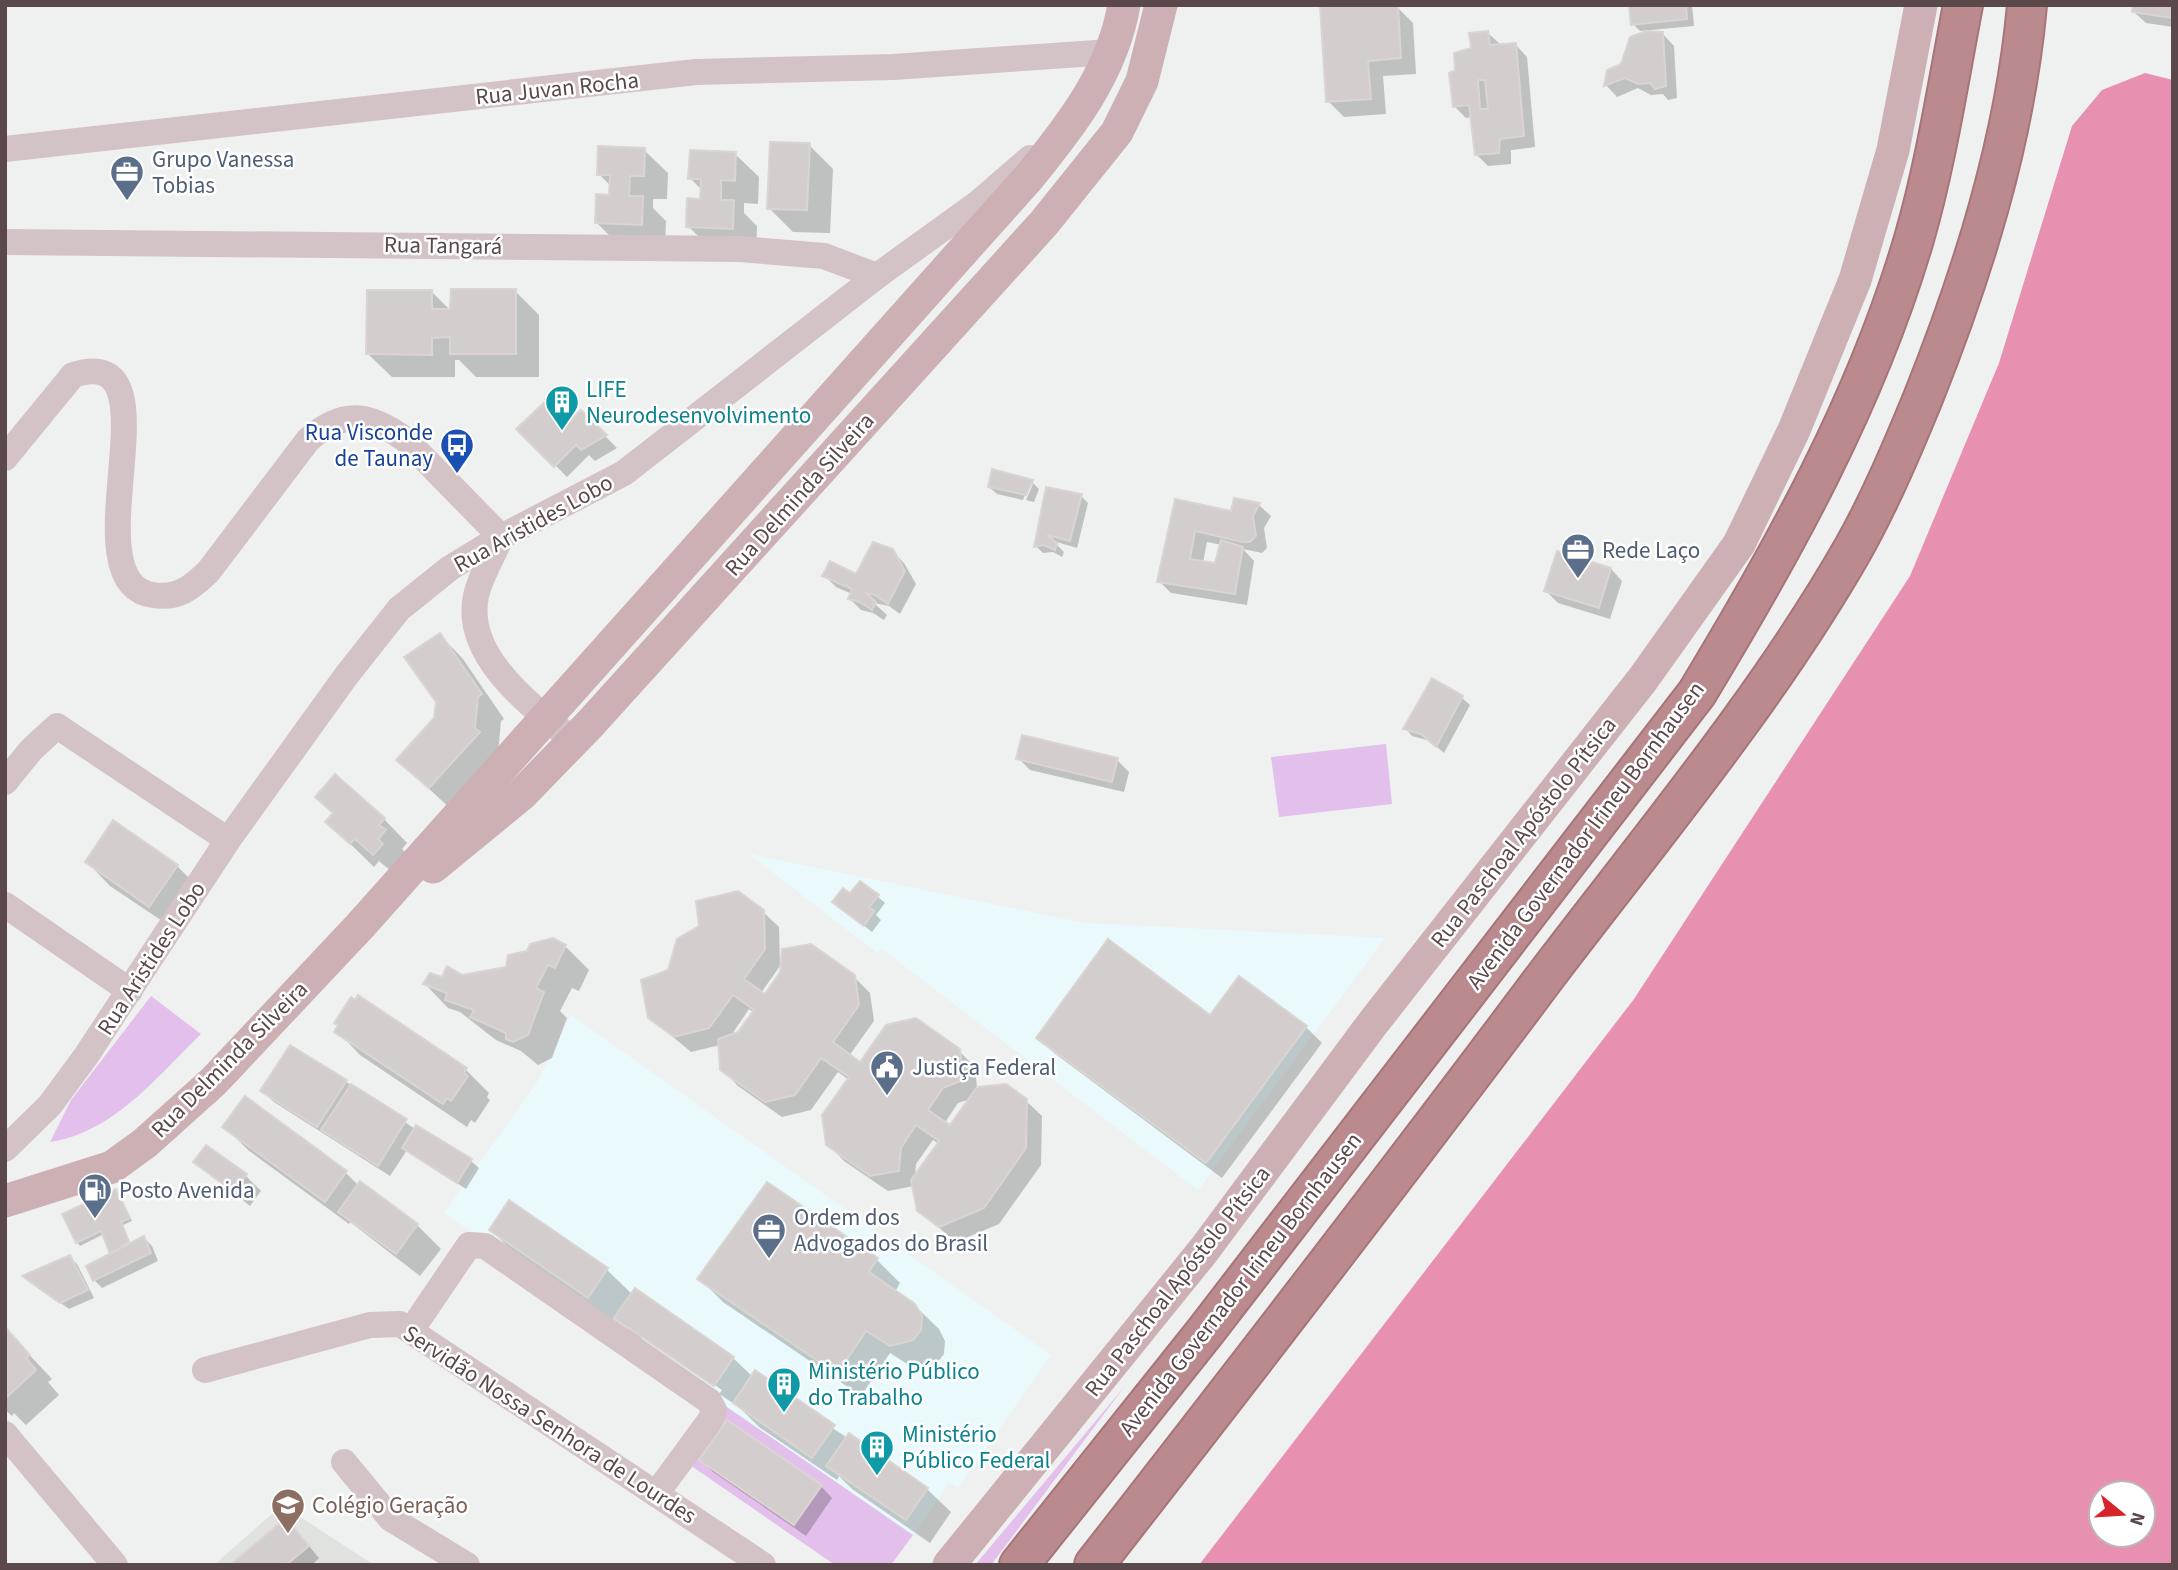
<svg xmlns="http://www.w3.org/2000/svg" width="2178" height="1570" font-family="'Source Sans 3',sans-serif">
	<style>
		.commercial { fill: #eaf9fb }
		.education { fill: #e0e2e0 }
		.green { fill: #e3c0ec }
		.water { fill: #e790b2; fill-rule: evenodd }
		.shadow { fill: #0003; fill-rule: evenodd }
		.building { fill: #d3cdcd; stroke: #dad4d3; stroke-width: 2; fill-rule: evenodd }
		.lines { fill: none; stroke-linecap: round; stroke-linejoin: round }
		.highway-casing { stroke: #a77579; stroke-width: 42 }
		.minor { stroke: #d3c3c6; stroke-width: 26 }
		.major { stroke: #ccb0b3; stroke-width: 33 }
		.highway { stroke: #bb8a8e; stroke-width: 38 }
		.labels { text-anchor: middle; stroke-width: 5; stroke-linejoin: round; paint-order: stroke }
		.street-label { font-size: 23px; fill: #5b484b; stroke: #fff }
		.service-label { font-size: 23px; fill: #4e5e75; stroke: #fff; text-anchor: start }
		.culture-label { font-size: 23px; fill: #0d838f; stroke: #fff; text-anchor: start }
		.transit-label { font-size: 23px; fill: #164399; stroke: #fff; text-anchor: end }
		.education-label { font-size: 23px; fill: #785e54; stroke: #fff; text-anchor: start }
	</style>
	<rect width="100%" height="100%" fill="#eff1f0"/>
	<!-- commercial -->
	<g class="commercial">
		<polygon points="749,854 1085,923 1385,938 1198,1190 882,949 877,953"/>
		<polygon points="571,1015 1051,1355 958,1488 949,1483 913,1535 444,1213 536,1084"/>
	</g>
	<!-- education -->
	<polygon class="education" points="282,1505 374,1565 214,1565"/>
	<!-- green -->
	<g class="green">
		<polygon points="1386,744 1392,804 1279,817 1271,757"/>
		<path d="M 151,996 L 201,1034 C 158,1076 113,1133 50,1142 L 71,1100 Z"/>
		<polygon points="1125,1386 991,1565 975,1565"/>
		<polygon points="727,1407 913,1535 891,1565 835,1565 687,1463"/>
	</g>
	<!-- water -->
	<path class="water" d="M 2145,73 L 2173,80 L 2173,1565 L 1199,1565 L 1634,999 L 1910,576 L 1999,363 L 2072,126 L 2102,90 ZM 2101,1493 L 2143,1493 L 2143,1535 L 2101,1535 Z"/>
	<!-- shadow -->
	<g class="shadow">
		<polygon points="1631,5 1692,5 1694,26 1640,31 1633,24"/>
		<polygon points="2173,5 2173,27 2146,23 2134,12"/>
		<polygon points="1397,7 1413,23 1416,74 1383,76 1386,114 1344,117 1328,101"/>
		<polygon points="1488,33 1500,44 1516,45 1527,57 1535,147 1511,150 1511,164 1488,166 1476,154 1472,117 1466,118 1454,106 1457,71"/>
		<polygon points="1663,34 1674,46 1677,98 1668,100 1663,94 1651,95 1638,88 1617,97 1606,85 1608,71 1622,66"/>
		<polygon points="809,145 833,169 830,233 793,232 769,208"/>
		<polygon points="644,150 668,173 667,199 653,199 653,208 666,221 665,248 620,246 596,222 611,196 611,186 599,174"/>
		<polygon points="735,154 759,177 758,204 744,203 744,213 757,226 756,252 712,250 688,226 702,201 702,190 690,178"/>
		<polygon points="515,291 539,315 539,377 476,377 459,360 455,360 455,377 392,377 368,354 432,292 452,312"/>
		<polygon points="581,412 617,448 595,461 589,455 567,477 519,429 570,423"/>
		<polygon points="1032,482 1039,489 1034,502 1026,500 1033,484 1029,484 1023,500 997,494 989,487"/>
		<polygon points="1081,496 1088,503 1077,548 1053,541 1064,552 1062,557 1053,552 1043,553 1036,546"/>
		<path d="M 1176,501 L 1232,513 L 1259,505 L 1271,516 L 1264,528 L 1267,548 L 1262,553 L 1243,549 L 1254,561 L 1247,605 L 1171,593 L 1159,581 ZM 1207,542 L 1222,545 L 1217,565 L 1203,563 Z"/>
		<polygon points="892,551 904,563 916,584 900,614 889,606 874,603 887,615 884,620 873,613 861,610 850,599 852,594 836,587 824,575 856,576"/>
		<polygon points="1611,569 1622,581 1610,619 1558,603 1546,591"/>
		<polygon points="440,635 463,659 504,719 501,721 498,753 453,811 398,760 436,719"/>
		<polygon points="1462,698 1470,705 1444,753 1430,741 1412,736 1405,728"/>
		<polygon points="1018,758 1117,760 1129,772 1124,792 1030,770"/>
		<polygon points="335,814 384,819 407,843 402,849 408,855 398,877 379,861 374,867 328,822"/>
		<polygon points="87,862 177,866 200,889 174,929 110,886"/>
		<polygon points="851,896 877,896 885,903 876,915 881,920 872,932 834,902"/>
		<path d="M 762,911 L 779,927 L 780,966 L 761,993 L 765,997 L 854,977 L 870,993 L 874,1021 L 849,1056 L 860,1064 L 959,1051 L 975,1067 L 977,1088 L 1025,1100 L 1042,1116 L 1041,1165 L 999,1224 L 956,1242 L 918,1210 L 914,1186 L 888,1191 L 844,1161 L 828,1144 L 849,1080 L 838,1072 L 811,1110 L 782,1117 L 738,1086 L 722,1069 L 720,1045 L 691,1052 L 649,1017 L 669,971 ZM 749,1009 L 754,1013 L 739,1033 L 730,1037 ZM 971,1099 L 950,1128 L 944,1124 L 958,1103 ZM 933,1140 L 939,1144 L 915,1178 L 916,1164 Z"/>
		<polygon points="565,946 589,970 579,991 572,988 560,1011 567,1018 552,1058 538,1065 521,1051 496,1040 460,1012 448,1008 425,984 508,968"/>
		<polygon points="1211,1017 1306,1027 1322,1043 1222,1178 1054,1053 1038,1038"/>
		<polygon points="337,1031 466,1070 489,1093 487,1097 490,1100 475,1123 471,1120 467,1127 360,1055"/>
		<polygon points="345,1081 415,1129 471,1161 479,1168 466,1189 407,1150 390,1176 274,1102 262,1091"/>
		<polygon points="225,1127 346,1173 359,1186 417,1225 441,1249 420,1276 350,1222 349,1224 248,1150"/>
		<polygon points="196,1162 246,1176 261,1191 250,1206"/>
		<polygon points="116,1191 132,1221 123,1225 131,1245 144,1238 152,1246 158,1261 102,1288 94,1280 113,1254 104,1234 80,1246 77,1242"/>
		<path d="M 510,1202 L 607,1270 L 633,1295 L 733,1358 L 753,1377 L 927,1489 L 951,1512 L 930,1543 L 852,1489 L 839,1476 L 837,1480 L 759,1427 L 739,1407 L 640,1342 L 615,1316 L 612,1321 L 514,1253 L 491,1230 ZM 641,1334 L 722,1390 L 720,1393 L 641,1339 Z"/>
		<polygon points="69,1257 77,1264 94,1298 69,1309 25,1277"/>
		<polygon points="877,1260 900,1283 895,1292 914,1305 939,1329 945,1341 944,1354 937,1363 915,1369 890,1353 861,1396 723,1302 699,1278"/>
		<polygon points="6,1330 52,1379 48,1382 59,1395 26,1425 14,1413 12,1416 5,1410"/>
		<polygon points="702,1460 821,1486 832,1498 806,1536 713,1472"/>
		<polygon points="297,1532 319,1558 312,1565 233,1565"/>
	</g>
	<!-- building -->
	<g class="building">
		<polygon points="1320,5 1398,5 1401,58 1368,61 1371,99 1326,102"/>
		<polygon points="1629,5 1686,5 1687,19 1631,25"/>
		<polygon points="2133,5 2173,5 2173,18 2132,12"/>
		<path d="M 1488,31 L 1490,45 L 1516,43 L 1524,136 L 1500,139 L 1499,153 L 1475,155 L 1469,105 L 1453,107 L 1449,73 L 1455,70 L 1454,53 L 1471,48 L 1469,33 ZM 1478,80 L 1485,80 L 1488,109 L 1480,109 Z"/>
		<polygon points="1646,31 1663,32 1666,86 1655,89 1650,83 1638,84 1625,78 1604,86 1607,70 1621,64 1630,37"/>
		<polygon points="770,142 810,143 807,210 767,209"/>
		<polygon points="598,146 645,148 644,176 630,176 629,196 643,196 642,225 595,223 596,194 609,195 610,175 597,175"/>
		<polygon points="690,150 736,152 735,181 721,180 721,200 734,200 733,229 686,227 687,198 700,199 701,179 688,179"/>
		<polygon points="451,289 516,289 516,354 450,354 450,337 432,338 432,355 366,354 367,290 432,290 432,309 450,309"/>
		<polygon points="548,399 570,421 581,410 607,435 581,450 576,445 554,467 516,429"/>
		<polygon points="992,469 1033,480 1026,495 988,487"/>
		<polygon points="1046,487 1082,494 1070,541 1047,535 1057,543 1055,550 1044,545 1034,547"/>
		<polygon points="1234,498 1260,503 1253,516 1256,536 1250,542 1243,542 1195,531 1190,559 1215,563 1221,540 1243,547 1235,594 1157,582 1175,499 1231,511"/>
		<polygon points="873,542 893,549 905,571 888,604 875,595 866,593 876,602 872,610 860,602 848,599 852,589 822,576 830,561 856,574"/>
		<polygon points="1557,551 1611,568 1599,608 1544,591"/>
		<polygon points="440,633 482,694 478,697 475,728 480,732 429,788 396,760 434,718 436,702 404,657"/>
		<polygon points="1432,678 1463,696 1436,747 1421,734 1403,729"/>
		<polygon points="1022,735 1118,758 1112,782 1016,759"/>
		<polygon points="335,774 385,818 379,825 386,830 378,839 383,844 373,855 355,839 350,844 325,822 333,813 315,797"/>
		<polygon points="113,820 178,865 149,907 85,862"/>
		<polygon points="860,881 879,895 869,907 874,911 864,926 832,902 843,888 850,893"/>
		<polygon points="738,891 764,910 765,949 744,979 765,994 780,972 782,949 811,944 855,975 859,1005 833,1042 860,1062 886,1025 916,1018 960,1049 963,1080 943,1088 928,1110 950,1125 977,1087 1006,1084 1027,1099 1026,1148 984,1208 939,1227 917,1211 911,1180 939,1141 916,1125 901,1148 899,1171 870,1176 826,1145 822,1115 849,1077 821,1058 795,1095 765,1102 720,1070 718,1039 738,1032 754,1010 733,995 709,1028 674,1037 648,1018 641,980 668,970 677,939 699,926 696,901"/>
		<polygon points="553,938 566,945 555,968 548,965 536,988 544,992 528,1035 513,1042 506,1039 506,1033 470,1017 474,1010 445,1000 447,993 423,984 430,973 442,977 447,966 462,975 506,967 508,955 527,951 530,944"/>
		<polygon points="1108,939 1210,1015 1239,976 1307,1026 1206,1163 1036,1038"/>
		<polygon points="358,995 467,1068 464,1073 468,1076 451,1101 447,1098 443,1104 334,1032 338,1025 334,1023 351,997 355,1000"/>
		<polygon points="290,1045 347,1080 317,1127 260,1091"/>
		<polygon points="351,1084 407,1119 378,1166 321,1130"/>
		<polygon points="245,1096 347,1171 325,1202 222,1127"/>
		<polygon points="416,1125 472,1159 457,1183 402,1148"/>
		<polygon points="206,1145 247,1174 234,1192 193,1162"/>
		<polygon points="360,1181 418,1224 396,1254 338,1212"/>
		<polygon points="767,1182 878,1258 869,1272 915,1304 922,1316 921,1330 913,1340 890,1346 866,1331 837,1374 697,1279"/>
		<polygon points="116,1189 130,1218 121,1222 129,1242 110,1254 101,1231 76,1243 62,1214"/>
		<polygon points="509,1200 608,1268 588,1298 489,1230"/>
		<polygon points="144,1236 151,1253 93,1281 86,1266"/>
		<polygon points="70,1255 88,1290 60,1303 22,1276"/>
		<polygon points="635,1288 734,1357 714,1386 614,1318"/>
		<polygon points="6,1328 30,1355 26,1358 36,1370 5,1399"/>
		<polygon points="755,1370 835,1425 812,1458 733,1403"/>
		<polygon points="727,1420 822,1485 794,1525 699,1460"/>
		<polygon points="849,1433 928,1488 906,1520 826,1466"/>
		<polygon points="286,1518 309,1546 286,1565 230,1565"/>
	</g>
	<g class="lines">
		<!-- highway casing -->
		<g class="highway-casing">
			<g id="highway">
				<path d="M 1019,1565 L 1205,1332 L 1697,693 C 1784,549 1866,402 1914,239 C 1936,163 1948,83 1963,5"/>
				<path d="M 1094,1565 C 1246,1370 1397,1175 1545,977 C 1649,840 1768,698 1853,549 C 1880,501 1902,449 1923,398 C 1973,273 2015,140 2027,5"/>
			</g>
		</g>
		<!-- minor -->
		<g class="minor">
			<polyline points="5,149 696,72 893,67 1110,52"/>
			<polyline points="5,242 740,249 824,256 877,276"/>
			<path d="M 5,458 L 73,375 C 184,339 65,582 153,595 C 178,599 191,588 208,572 L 308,440 C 343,409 369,413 406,440 L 501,537 C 493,556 480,577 476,596 C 463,657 533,707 574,741"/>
			<polyline points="5,782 31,750 57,726 228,840"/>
			<polyline points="5,905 130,991"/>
			<polyline points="5,1149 50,1105 86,1056 228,840 346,676 399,609 450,568 501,537 624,473 877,276 978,203 1030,158"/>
			<polyline points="412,1329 469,1245 485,1246 709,1401 714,1410 711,1419 656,1494"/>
			<polyline points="205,1370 370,1325 400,1324 763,1565"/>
			<polyline points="5,1434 115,1565"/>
			<polyline points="344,1462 391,1519 467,1565"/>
		</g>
		<!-- major -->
		<g class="major">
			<polyline points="433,867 522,794 590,724 1044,223 1117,132 1142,81 1161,5"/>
			<path d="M 5,1201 L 112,1167 L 145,1143 L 213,1082 L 360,926 L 1030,176 C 1072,124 1112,73 1124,5"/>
			<polyline points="949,1565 1204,1250 1373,1023 1643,679 1739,544 1794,430 1855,280 1893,150 1921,5"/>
		</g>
		<!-- highway -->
		<use href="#highway" class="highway"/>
	</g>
	<!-- icons -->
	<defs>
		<g id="office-pin" transform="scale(1.75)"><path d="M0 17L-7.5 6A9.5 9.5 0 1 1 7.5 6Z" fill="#5c6f8a" stroke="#fff"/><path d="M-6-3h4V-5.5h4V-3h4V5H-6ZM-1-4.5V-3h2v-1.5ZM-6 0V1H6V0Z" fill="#fff"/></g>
		<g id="building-pin" transform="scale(1.75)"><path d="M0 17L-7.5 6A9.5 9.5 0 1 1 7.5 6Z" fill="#0f9aa8" stroke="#fff"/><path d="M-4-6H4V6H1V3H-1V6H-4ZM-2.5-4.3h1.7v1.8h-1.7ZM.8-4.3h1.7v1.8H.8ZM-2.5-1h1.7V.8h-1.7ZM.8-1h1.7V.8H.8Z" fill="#fff"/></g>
		<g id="bus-pin" transform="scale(1.75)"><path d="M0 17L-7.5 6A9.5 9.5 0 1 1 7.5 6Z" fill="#1a4fb4" stroke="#fff"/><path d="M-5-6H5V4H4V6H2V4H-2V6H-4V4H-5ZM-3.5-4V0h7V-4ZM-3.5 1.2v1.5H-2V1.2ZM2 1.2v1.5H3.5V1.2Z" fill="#fff"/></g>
		<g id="civic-pin" transform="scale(1.75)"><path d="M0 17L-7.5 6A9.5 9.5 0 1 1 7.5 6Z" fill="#5c6f8a" stroke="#fff"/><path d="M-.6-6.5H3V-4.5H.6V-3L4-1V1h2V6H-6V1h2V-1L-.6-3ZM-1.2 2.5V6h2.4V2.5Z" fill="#fff"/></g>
		<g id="fuel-pin" transform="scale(1.75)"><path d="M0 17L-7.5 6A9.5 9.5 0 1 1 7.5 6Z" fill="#5c6f8a" stroke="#fff"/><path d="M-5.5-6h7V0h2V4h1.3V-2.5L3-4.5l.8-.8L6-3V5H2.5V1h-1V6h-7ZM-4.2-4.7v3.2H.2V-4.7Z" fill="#fff"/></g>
		<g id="school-pin" transform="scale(1.75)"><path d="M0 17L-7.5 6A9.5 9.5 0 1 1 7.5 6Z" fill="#8d6e63" stroke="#fff"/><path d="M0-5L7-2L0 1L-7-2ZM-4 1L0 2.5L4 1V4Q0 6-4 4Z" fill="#fff"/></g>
	</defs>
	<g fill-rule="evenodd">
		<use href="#office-pin" x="127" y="172"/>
		<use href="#building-pin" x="562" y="402"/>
		<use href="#bus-pin" x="457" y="445"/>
		<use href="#office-pin" x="1578" y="550"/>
		<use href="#civic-pin" x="887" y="1067"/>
		<use href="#fuel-pin" x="95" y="1190"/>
		<use href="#office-pin" x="769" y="1230"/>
		<use href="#building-pin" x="784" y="1384"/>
		<use href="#building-pin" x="877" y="1447"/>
		<use href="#school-pin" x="288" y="1505"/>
	</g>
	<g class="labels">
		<!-- street labels -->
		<g class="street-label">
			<text transform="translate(557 88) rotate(-6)" y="8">Rua Juvan Rocha</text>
			<text transform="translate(443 245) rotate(1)" y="8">Rua Tangará</text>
			<text transform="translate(799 494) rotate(-48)" y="8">Rua Delminda Silveira</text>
			<text transform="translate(533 523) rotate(-29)" y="8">Rua Aristides Lobo</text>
			<text transform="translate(1523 832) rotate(-52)" y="8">Rua Paschoal Apóstolo Pítsica</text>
			<text transform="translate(1585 835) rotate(-53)" y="8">Avenida Governador Irineu Bornhausen</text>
			<text transform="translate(151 958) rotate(-57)" y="8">Rua Aristides Lobo</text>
			<text transform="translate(229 1059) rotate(-45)" y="8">Rua Delminda Silveira</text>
			<text transform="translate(1177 1281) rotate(-52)" y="8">Rua Paschoal Apóstolo Pítsica</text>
			<text transform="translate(1240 1284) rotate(-52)" y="8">Avenida Governador Irineu Bornhausen</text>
			<text transform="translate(550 1424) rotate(33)" y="8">Servidão Nossa Senhora de Lourdes</text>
		</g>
		<!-- service labels -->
		<g class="service-label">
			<text x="152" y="167">Grupo Vanessa<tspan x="152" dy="26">Tobias</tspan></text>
			<text x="1602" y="558">Rede Laço</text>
			<text x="912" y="1075">Justiça Federal</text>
			<text x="119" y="1198">Posto Avenida</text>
			<text x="794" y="1225">Ordem dos<tspan x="794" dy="26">Advogados do Brasil</tspan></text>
		</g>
		<!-- culture labels -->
		<g class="culture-label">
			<text x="586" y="397">LIFE<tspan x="586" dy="26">Neurodesenvolvimento</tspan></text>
			<text x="808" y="1379">Ministério Público<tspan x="808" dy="26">do Trabalho</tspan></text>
			<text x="902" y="1442">Ministério<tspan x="902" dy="26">Público Federal</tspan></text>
		</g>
		<!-- transit labels -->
		<g class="transit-label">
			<text x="433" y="440">Rua Visconde<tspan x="433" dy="26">de Taunay</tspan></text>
		</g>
		<!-- education labels -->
		<g class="education-label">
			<text x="312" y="1513">Colégio Geração</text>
		</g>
	</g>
	<!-- border -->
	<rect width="2178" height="1570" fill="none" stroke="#5b484b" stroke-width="14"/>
	<!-- north arrow -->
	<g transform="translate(2122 1514) rotate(108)"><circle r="33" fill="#ffffff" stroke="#bdb6b7" stroke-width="2"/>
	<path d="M0-5L12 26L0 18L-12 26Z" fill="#d7242b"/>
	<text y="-10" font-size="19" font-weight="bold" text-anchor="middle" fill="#5b484b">N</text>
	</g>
</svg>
